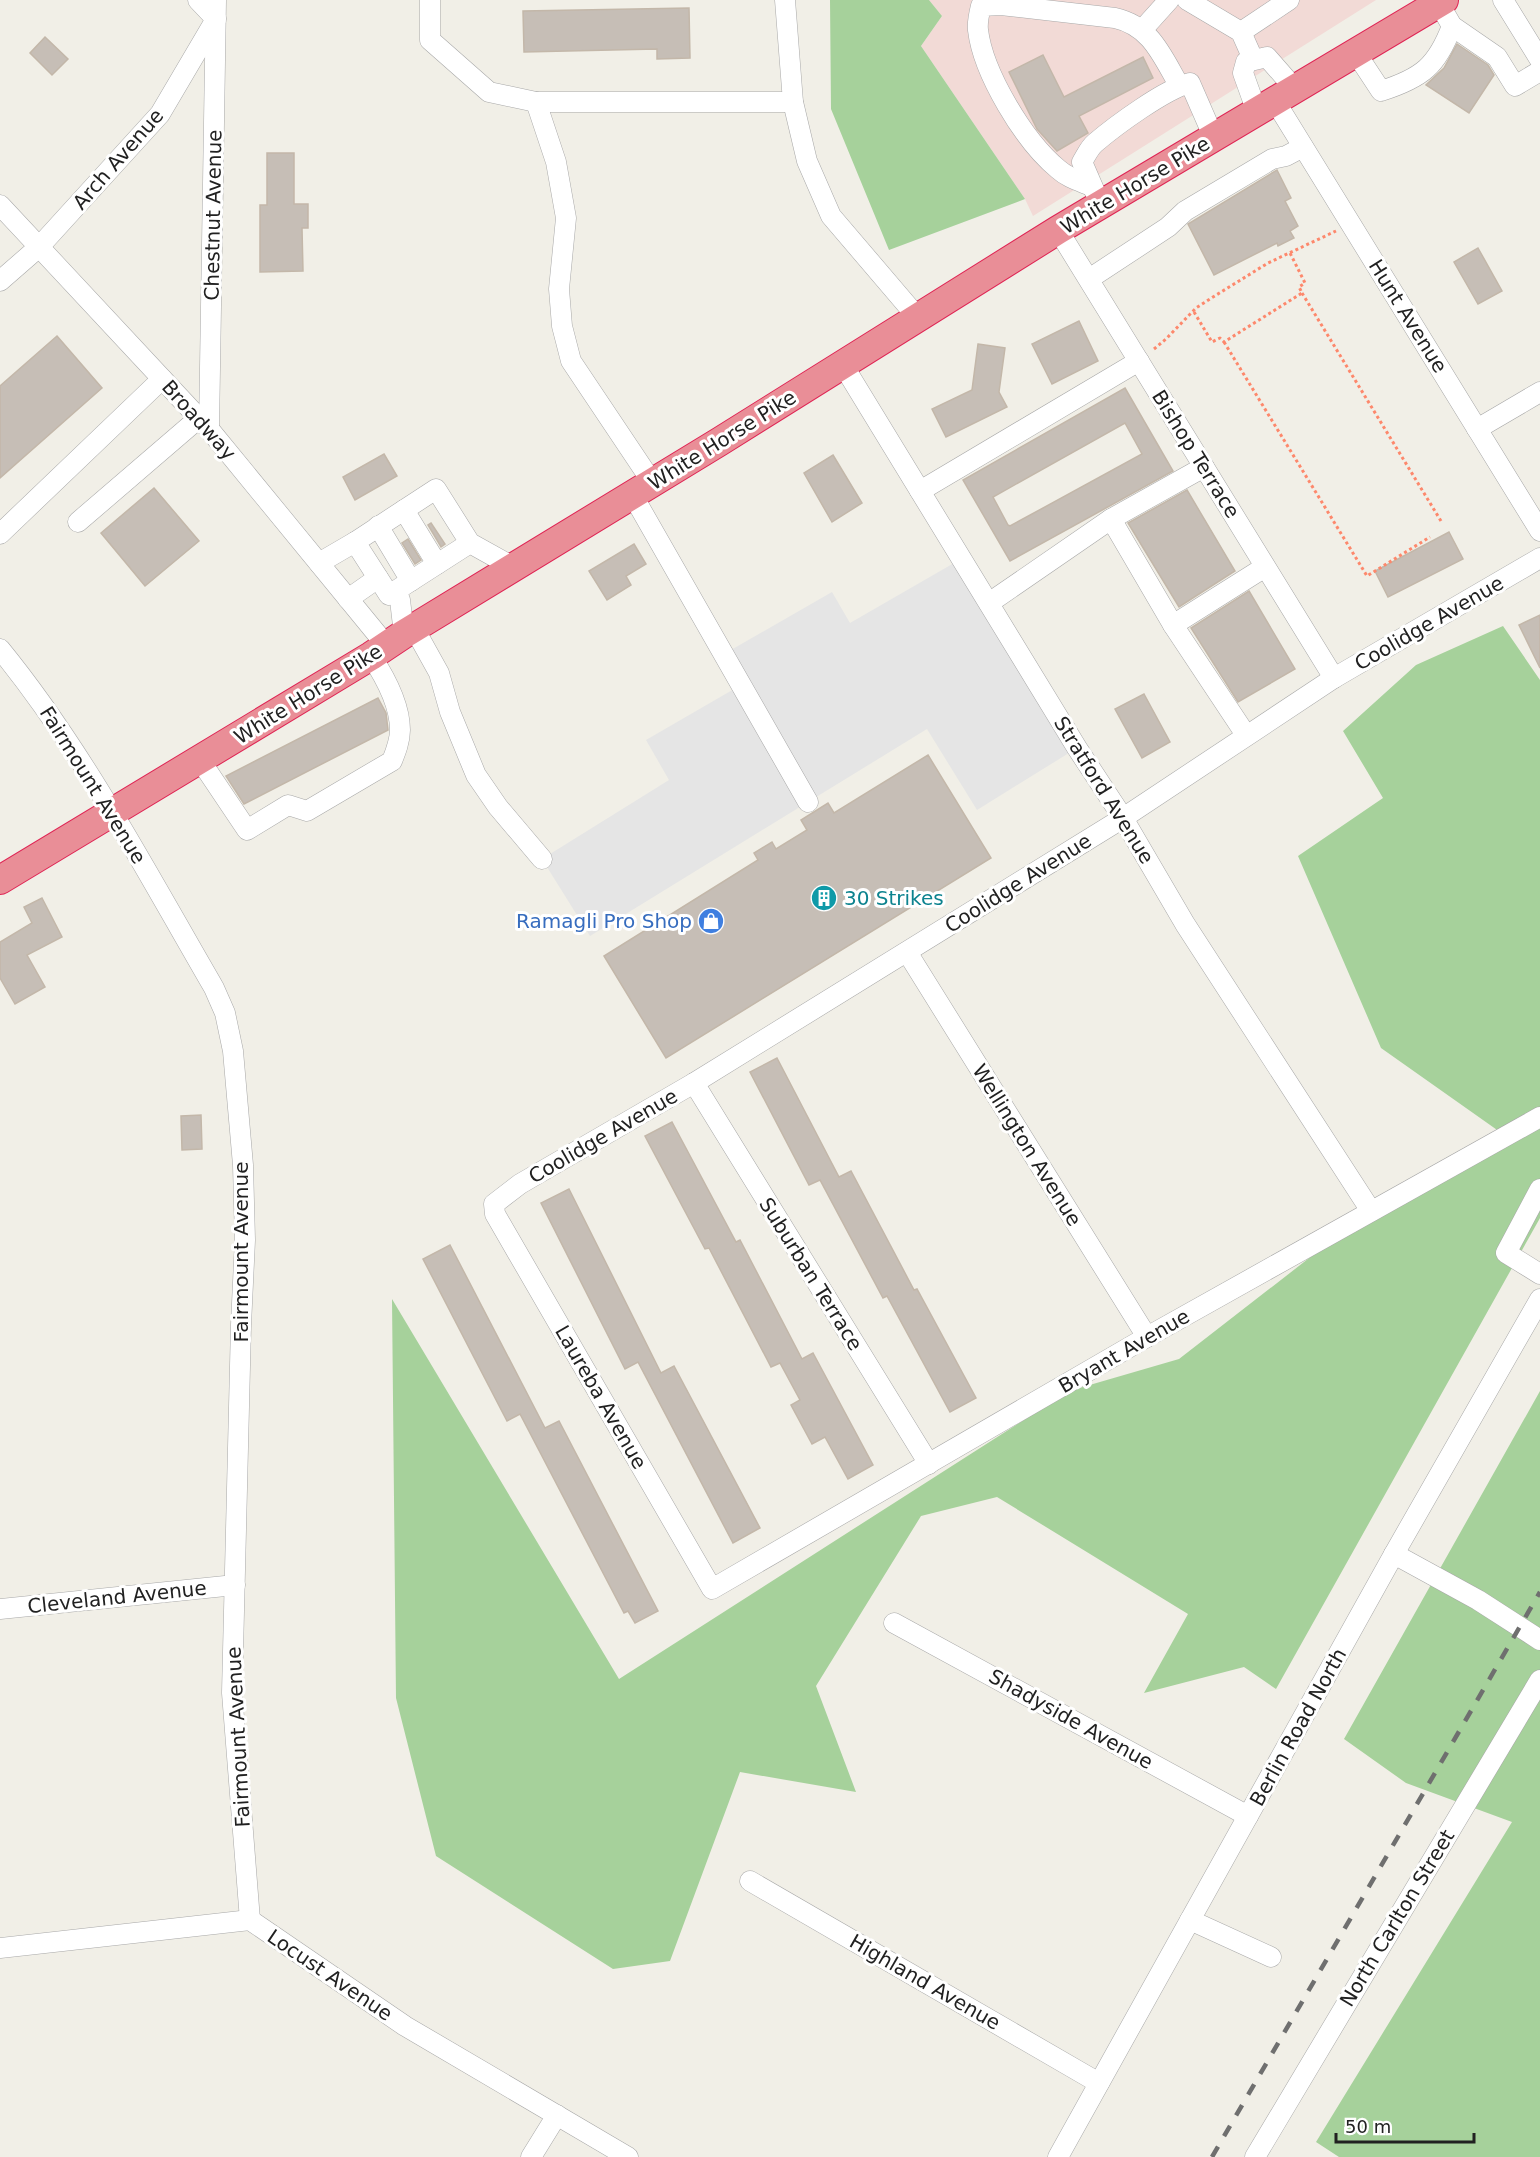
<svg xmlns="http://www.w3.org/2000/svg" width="1540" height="2157" font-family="'DejaVu Sans',sans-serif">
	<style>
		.commercial { fill: #f2dad6 }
		.forest { fill: #a6d19b }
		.parking { fill: #e5e5e5 }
		.building { fill: #c6beb6; stroke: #c3b7a9; stroke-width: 1.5; fill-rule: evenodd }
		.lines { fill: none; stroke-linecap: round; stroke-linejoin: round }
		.minor-casing { stroke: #a8a8a8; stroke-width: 21 }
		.highway-casing { stroke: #df2454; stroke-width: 30 }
		.path { stroke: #fd886c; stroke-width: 3; stroke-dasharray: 3 3; stroke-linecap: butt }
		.minor { stroke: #fff; stroke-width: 20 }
		.highway { stroke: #e98e97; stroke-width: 28 }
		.rail { stroke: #6f6f6f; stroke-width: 4.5; stroke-dasharray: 12 12; stroke-linecap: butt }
		.labels { text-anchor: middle; stroke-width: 6; stroke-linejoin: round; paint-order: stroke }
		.street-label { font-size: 20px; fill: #212121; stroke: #fff }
		.culture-label { font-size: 20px; fill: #0d838f; stroke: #fff; text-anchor: start }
		.shop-label { font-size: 20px; fill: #366cbe; stroke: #fff; text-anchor: end }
	</style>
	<rect width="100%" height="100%" fill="#f1efe7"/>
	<!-- commercial -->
	<polygon class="commercial" points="929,0 1376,0 1033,216 1025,199 921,46 942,16"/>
	<!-- forest -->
	<g class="forest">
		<polygon points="830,0 929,0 942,16 921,46 1025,199 889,250 831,109"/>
		<polygon points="1503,626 1540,680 1540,1218 1276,1689 1244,1667 1144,1693 1188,1614 997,1497 921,1516 816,1686 856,1792 740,1772 670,1961 613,1969 436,1856 396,1698 392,1299 619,1679 1069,1391 1179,1359 1344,1231 1500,1132 1381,1048 1298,856 1383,798 1343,731 1416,665"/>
		<polygon points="1540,1391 1540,2157 1339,2157 1316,2142 1512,1822 1406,1783 1344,1739"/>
	</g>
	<!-- parking -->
	<polygon class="parking" points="961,559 1077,748 977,810 927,729 590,936 542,859 669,780 646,740 741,685 724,654 832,592 850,623"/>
	<!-- building -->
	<g class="building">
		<polygon points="689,8 690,58 657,59 657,49 524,52 523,11"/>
		<polygon points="45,37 68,59 52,75 30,53"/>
		<polygon points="1457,44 1488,65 1494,75 1469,113 1426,85 1444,68"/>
		<polygon points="1043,55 1064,97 1143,57 1153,78 1079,116 1088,133 1057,151 1037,129 1009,72"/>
		<polygon points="267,153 294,153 294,204 308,204 308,228 302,228 303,271 260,272 260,205 267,205"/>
		<polygon points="1277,170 1291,198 1285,201 1298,226 1290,231 1294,238 1278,246 1277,243 1214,275 1188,224"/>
		<polygon points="1478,248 1502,291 1478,304 1454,262"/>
		<polygon points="1079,321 1098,361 1052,384 1032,344"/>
		<polygon points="57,336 102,388 0,478 0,386"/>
		<polygon points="978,344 1005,348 999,392 1007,407 946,437 932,409 972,390"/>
		<path d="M 1125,388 L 1173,471 L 1010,561 L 963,480 ZM 1125,423 L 1142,454 L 1010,526 L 1008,525 L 993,497 Z"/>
		<polygon points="384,454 397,476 355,500 343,477"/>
		<polygon points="833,455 862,503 832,522 804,473"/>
		<polygon points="154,488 199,541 145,586 101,533"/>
		<polygon points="1187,490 1235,571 1179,607 1128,523"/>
		<polygon points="431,523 445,544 441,547 428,525"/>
		<polygon points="1449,532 1463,559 1388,597 1375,571"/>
		<polygon points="408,539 421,560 415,564 402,543"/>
		<polygon points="634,544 646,564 626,576 631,585 607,600 589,571"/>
		<polygon points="1249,591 1295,669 1238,702 1191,628"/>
		<polygon points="1540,615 1540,668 1519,625"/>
		<polygon points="1144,694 1170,742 1142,758 1115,709"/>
		<polygon points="378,698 386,713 388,730 244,804 226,776"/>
		<polygon points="928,755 991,858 666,1058 604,956 758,860 754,853 772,842 776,849 807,830 801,820 828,803 834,813"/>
		<polygon points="42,898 62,937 27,955 45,987 15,1004 0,978 0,942 32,923 24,907"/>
		<polygon points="777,1058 839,1177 851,1171 914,1290 917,1289 976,1398 950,1412 887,1296 883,1298 820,1180 809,1185 750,1072"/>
		<polygon points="201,1115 202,1149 182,1150 181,1116"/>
		<polygon points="672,1122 736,1242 740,1240 802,1359 813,1353 873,1465 848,1479 825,1437 812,1444 791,1405 800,1400 780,1363 771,1367 709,1248 705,1249 645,1136"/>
		<polygon points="569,1189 661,1373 674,1366 760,1528 733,1543 638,1362 625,1369 541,1203"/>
		<polygon points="450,1245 545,1428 559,1421 658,1611 635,1623 628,1611 624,1613 520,1414 507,1421 423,1259"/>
	</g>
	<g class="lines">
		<!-- minor casing -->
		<g class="minor-casing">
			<g id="minor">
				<polyline points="430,0 430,40 489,92 536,102 793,102"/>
				<polyline points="785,0 793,102 807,161 831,216 918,318"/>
				<polyline points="1187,0 1241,32 1253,59"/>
				<polyline points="1503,0 1540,60"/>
				<polyline points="1452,26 1497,57 1515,86 1540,71"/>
				<polyline points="1142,30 1169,0"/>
				<polyline points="1241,32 1289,0"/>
				<path d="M 1356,53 L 1381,91 C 1422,78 1437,66 1452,26 L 1437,0"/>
				<polyline points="1275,101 1540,531"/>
				<polyline points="536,102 556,162 566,218 559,289 562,326 571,361 652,482 632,494 808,802"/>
				<polyline points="1257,112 1243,73 1246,62 1267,57 1295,89"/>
				<path d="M 1091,186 C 1079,181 1068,178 1058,169 C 1024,141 983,73 978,30 C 977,22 979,14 981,6 L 1001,5 L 1115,18 C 1151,26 1162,56 1179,85"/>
				<path d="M 1095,192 L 1082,162 C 1086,156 1089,148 1095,143 C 1115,126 1165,89 1190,83 L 1214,138"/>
				<polyline points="0,205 209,429 386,645"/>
				<polyline points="1058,230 1334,678"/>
				<polyline points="1089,279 1168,227 1185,211 1272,159 1286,156 1303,147"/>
				<polyline points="0,281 39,247 160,114 216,19 198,0"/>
				<polyline points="843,365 1077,748 1123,818 1185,924 1371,1211"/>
				<polyline points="209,429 216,0"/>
				<polyline points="1477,429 1540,392"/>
				<polyline points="920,491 1139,361"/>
				<polyline points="404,510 437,564"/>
				<polyline points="1111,519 1204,467"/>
				<polyline points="78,522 199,418"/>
				<polyline points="378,526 411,581"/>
				<polyline points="0,534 162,379"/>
				<polyline points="470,543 389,595 355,542 436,489 470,543 513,567"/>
				<polyline points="1540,558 1334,678 1123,818 694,1083 520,1184 494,1204 495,1214 712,1589 1147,1337 1540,1117"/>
				<polyline points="319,563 355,542"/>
				<polyline points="396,591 400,600 404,634"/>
				<polyline points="348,599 378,578"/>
				<polyline points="989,603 1111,519 1173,625 1265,567"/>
				<polyline points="1173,625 1246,735"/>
				<polyline points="414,628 439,673 450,712 476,775 498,807 542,859"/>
				<path d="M 0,649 C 84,752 147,873 214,988 L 225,1013 L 233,1051 L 243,1165 L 245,1240 L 241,1325 L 232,1693 L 250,1920"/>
				<path d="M 200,760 L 247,830 L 288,805 L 307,811 L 392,761 C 396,751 400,741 400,730 C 400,705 385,677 371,656"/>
				<polyline points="907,952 1147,1337"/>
				<polyline points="694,1083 929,1464"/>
				<polyline points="1540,1189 1506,1253 1540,1274"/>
				<polyline points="1394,1554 1478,1600 1540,1640"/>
				<polyline points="0,1609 235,1585"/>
				<polyline points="894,1623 1248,1816"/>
				<polyline points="750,1881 1099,2083"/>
				<polyline points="1190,1920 1271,1957"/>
				<polyline points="0,1948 250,1920 405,2026 628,2157"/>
				<polyline points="531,2157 557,2115"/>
				<polyline points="1058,2157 1394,1554 1540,1299"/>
				<polyline points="1255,2157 1540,1680"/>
			</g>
		</g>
		<!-- highway casing -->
		<g class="highway-casing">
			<polyline id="highway" points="0,880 371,656 404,634 719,442 1058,230 1444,0"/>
		</g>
		<!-- path -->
		<g class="path">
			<polyline points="1302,293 1441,521"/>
			<polyline points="1194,312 1212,342 1220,338 1224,342 1302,293 1299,287 1305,283 1290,253"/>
			<polyline points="1224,342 1367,576 1430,537"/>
			<polyline points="1154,349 1166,339 1196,308 1213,297 1268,263 1336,231"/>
		</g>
		<!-- minor -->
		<use href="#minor" class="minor"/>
		<!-- highway -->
		<use href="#highway" class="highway"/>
		<!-- rail -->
		<polyline class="rail" points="1212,2157 1540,1592"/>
	</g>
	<!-- icons -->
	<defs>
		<g id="building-disc" transform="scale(1.35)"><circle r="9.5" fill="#0f9aa8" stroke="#fff"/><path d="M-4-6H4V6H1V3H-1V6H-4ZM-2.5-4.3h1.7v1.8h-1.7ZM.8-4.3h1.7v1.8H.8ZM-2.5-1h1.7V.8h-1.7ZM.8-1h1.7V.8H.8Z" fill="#fff"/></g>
		<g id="shop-disc" transform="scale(1.35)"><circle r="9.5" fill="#3f7fe0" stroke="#fff"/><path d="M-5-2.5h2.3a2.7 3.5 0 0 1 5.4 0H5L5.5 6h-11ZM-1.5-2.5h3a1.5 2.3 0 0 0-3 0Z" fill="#fff"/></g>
	</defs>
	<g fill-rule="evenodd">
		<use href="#building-disc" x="824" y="898"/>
		<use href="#shop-disc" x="711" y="921"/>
	</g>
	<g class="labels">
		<!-- street labels -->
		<g class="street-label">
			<text transform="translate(118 159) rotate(-49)" y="7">Arch Avenue</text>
			<text transform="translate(1135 185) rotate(-31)" y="7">White Horse Pike</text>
			<text transform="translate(213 215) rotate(-89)" y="7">Chestnut Avenue</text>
			<text transform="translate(1408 316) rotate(58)" y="7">Hunt Avenue</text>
			<text transform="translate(199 420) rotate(48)" y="7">Broadway</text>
			<text transform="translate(722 440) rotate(-32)" y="7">White Horse Pike</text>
			<text transform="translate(1196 454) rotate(58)" y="7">Bishop Terrace</text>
			<text transform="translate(1429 623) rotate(-30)" y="7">Coolidge Avenue</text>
			<text transform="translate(308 694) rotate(-32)" y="7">White Horse Pike</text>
			<text transform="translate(93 785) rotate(58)" y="7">Fairmount Avenue</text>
			<text transform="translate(1104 790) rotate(58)" y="7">Stratford Avenue</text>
			<text transform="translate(1018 883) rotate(-32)" y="7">Coolidge Avenue</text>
			<text transform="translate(603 1136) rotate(-30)" y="7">Coolidge Avenue</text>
			<text transform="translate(1027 1145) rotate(58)" y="7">Wellington Avenue</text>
			<text transform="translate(241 1252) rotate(-90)" y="7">Fairmount Avenue</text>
			<text transform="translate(811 1274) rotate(58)" y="7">Suburban Terrace</text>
			<text transform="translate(1124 1351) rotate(-30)" y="7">Bryant Avenue</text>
			<text transform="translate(601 1397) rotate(60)" y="7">Laureba Avenue</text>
			<text transform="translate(117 1597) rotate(-6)" y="7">Cleveland Avenue</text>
			<text transform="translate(1071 1719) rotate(29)" y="7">Shadyside Avenue</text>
			<text transform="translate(1298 1727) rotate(-61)" y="7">Berlin Road North</text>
			<text transform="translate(238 1737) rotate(-93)" y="7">Fairmount Avenue</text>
			<text transform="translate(1397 1918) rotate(-59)" y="7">North Carlton Street</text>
			<text transform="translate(330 1975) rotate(34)" y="7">Locust Avenue</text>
			<text transform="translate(925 1982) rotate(30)" y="7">Highland Avenue</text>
		</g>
		<!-- culture labels -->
		<g class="culture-label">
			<text x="844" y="905">30 Strikes</text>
		</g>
		<!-- shop labels -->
		<g class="shop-label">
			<text x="692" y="928">Ramagli Pro Shop</text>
		</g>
	</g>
	<!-- scale -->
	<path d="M1336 2133v9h138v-9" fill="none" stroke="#212121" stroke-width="3"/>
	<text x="1345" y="2133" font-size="18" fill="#212121" stroke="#ffffff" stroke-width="4.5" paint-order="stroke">50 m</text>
</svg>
